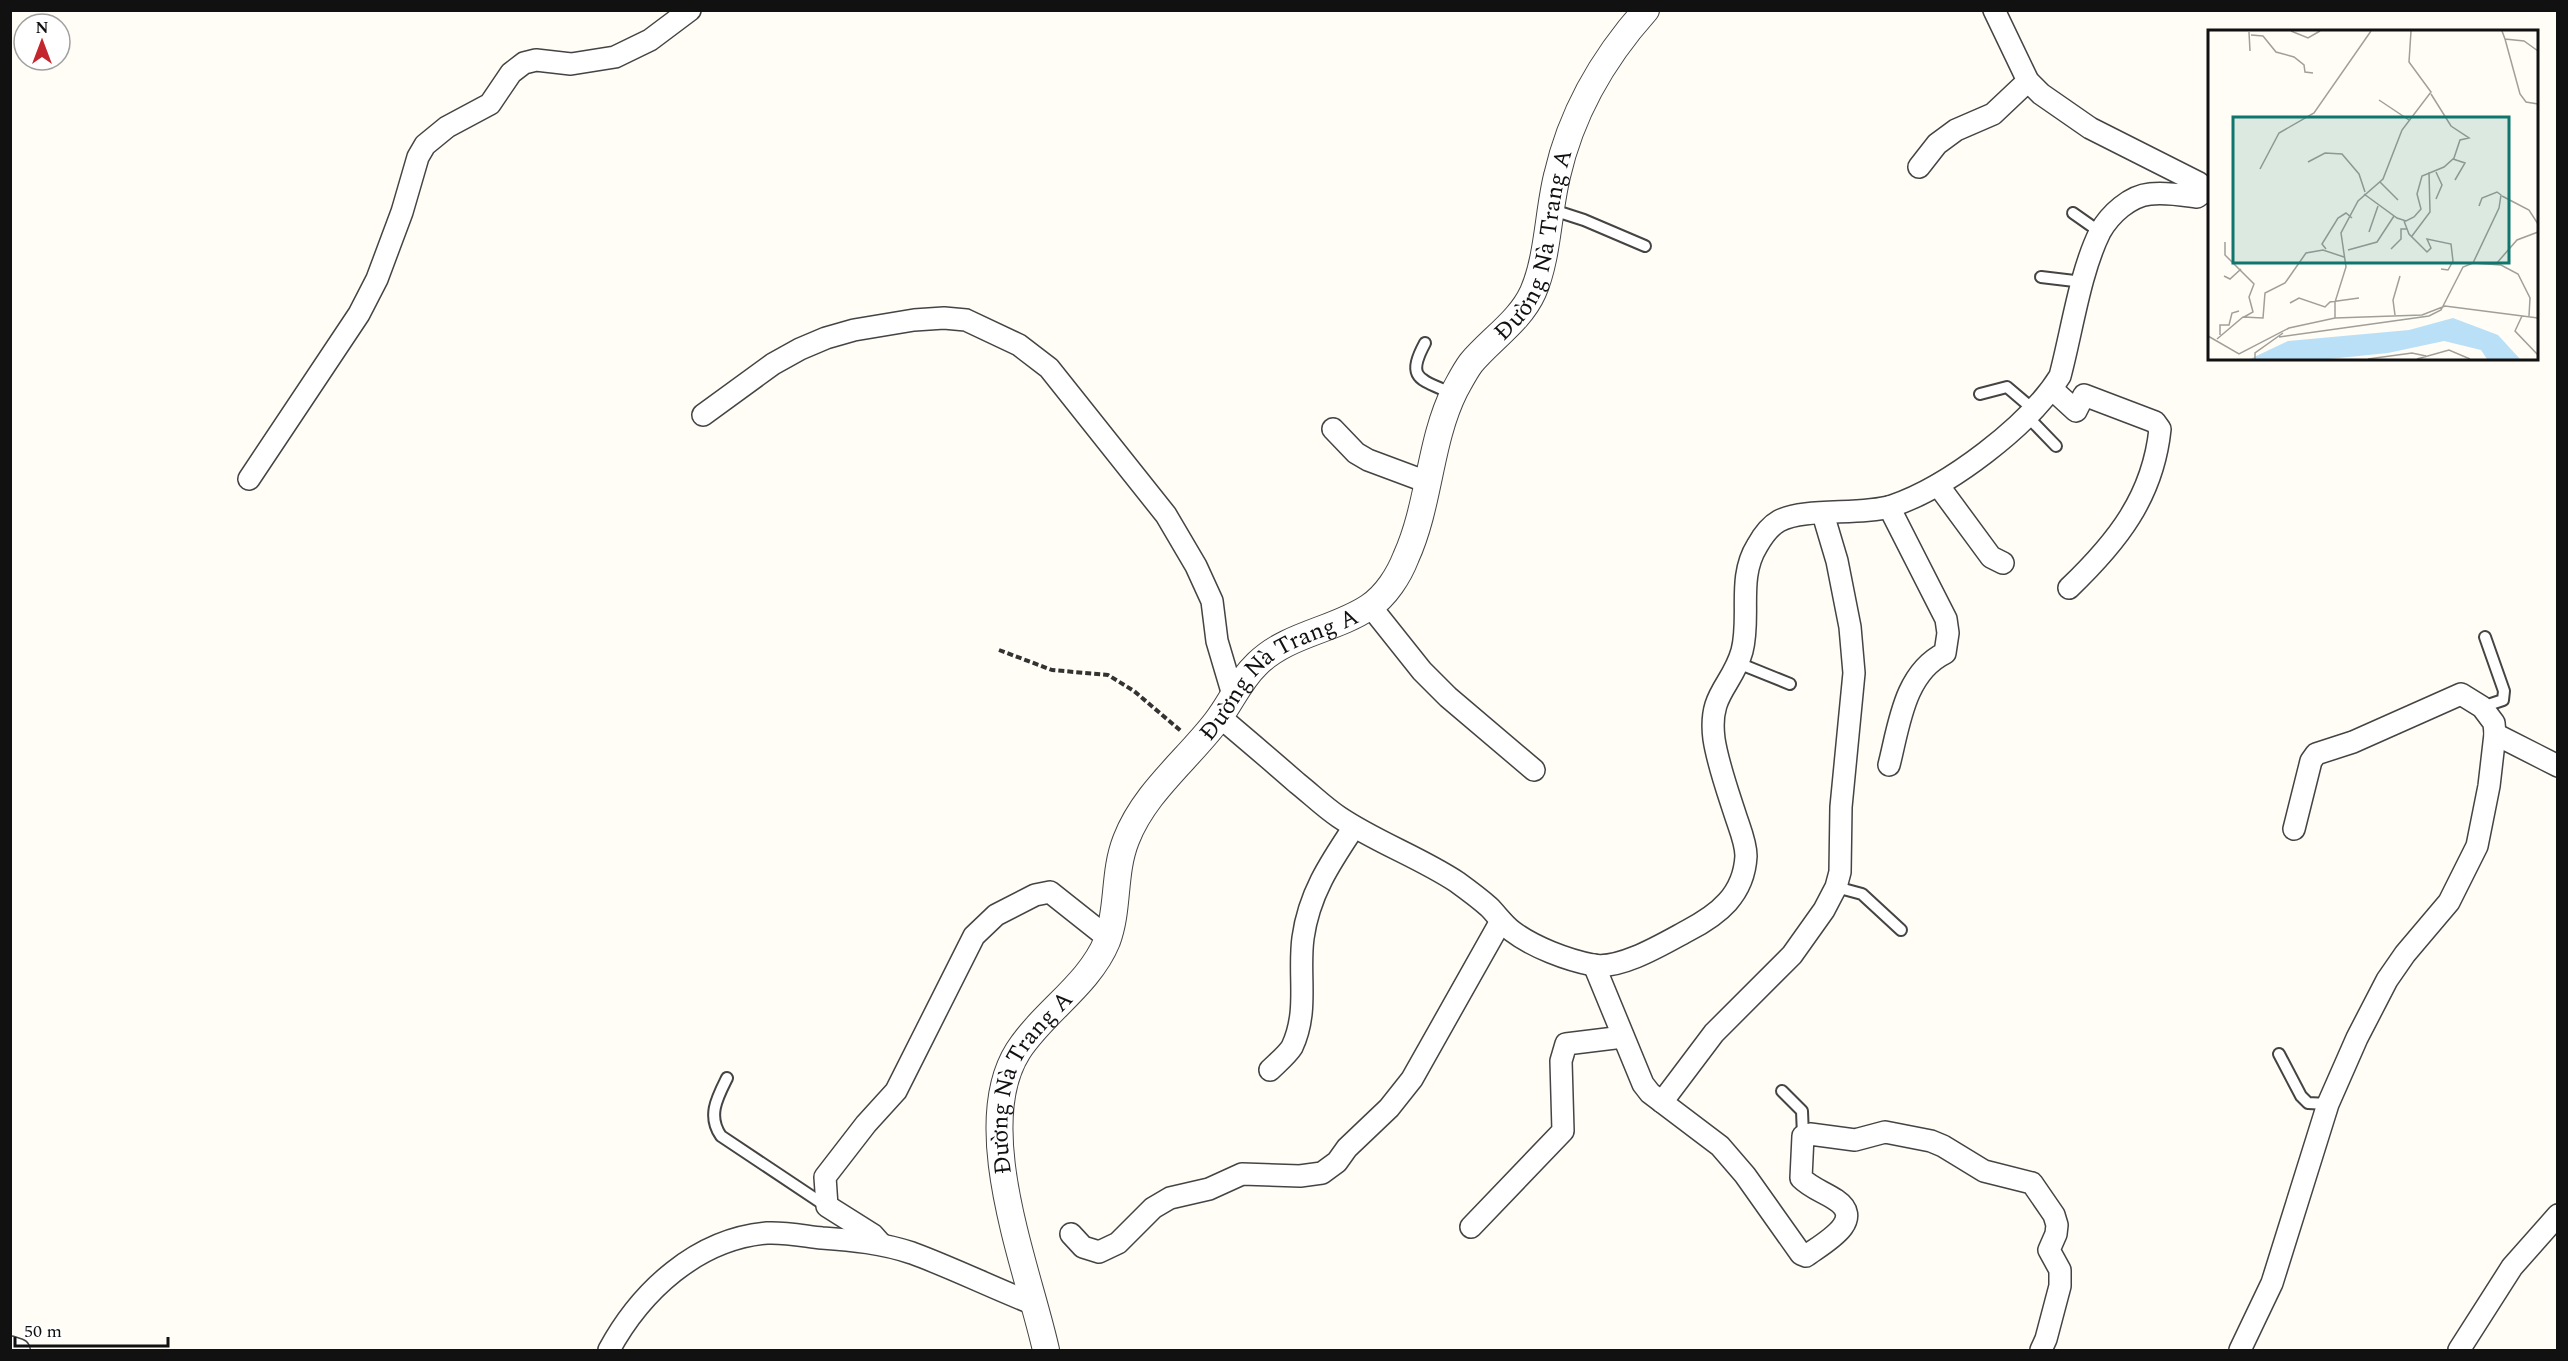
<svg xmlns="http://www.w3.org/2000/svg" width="2568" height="1361" font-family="Spectral,serif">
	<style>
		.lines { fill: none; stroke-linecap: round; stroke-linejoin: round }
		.service-casing { stroke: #444; stroke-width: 14 }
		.minor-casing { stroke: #444; stroke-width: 24 }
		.tertiary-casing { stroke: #444; stroke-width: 28 }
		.path { stroke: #333; stroke-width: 4; stroke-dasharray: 6 3; stroke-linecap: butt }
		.service { stroke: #fff; stroke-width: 10 }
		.minor { stroke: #fff; stroke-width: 21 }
		.tertiary { stroke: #fff; stroke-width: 26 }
		.labels { text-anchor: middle; stroke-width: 6; stroke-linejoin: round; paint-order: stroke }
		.street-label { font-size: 24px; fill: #111; stroke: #fff }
		.inset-road { fill: none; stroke: #a09f9a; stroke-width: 1.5 }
		.view { fill: #0f766e; fill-opacity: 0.15; stroke: #0f766e; stroke-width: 3 }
		.inset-edge { fill: none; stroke: #111; stroke-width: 3 }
	</style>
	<rect width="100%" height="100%" fill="#fffdf5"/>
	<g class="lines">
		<!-- service casing -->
		<g class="service-casing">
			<g id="service">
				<polyline points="1550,209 1584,220 1645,246"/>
				<polyline points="2073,213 2100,232"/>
				<polyline points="2041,277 2083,282"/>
				<path d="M 1425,343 C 1405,380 1421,379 1453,394"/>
				<polyline points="1980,394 2007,387 2034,410"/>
				<polyline points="2028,417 2056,446"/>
				<polyline points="1738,663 1790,684"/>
				<polyline points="2482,707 2503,700 2504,691 2485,637"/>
				<polyline points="1836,887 1862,894 1901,930"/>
				<polyline points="2279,1054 2301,1096 2308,1103 2328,1104"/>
				<path d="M 727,1078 C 717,1098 707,1116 721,1136 L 826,1206"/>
				<polyline points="1782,1091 1802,1111 1803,1136"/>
			</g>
		</g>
		<!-- minor casing -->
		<g class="minor-casing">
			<g id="minor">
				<polyline points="1919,167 1937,144 1956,130 1993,114 2028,81"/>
				<path d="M 2052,389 L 2076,411 L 2084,395 L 2155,422 L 2160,429 C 2153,497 2117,542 2069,588"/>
				<polyline points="703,415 773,364 800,349 826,338 854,330 914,320 944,318 966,320 1019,345 1049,368 1166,515 1196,566 1212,601 1217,641 1233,695"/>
				<polyline points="1333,429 1356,453 1368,460 1427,482"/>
				<polyline points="249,479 359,314 377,279 402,212 418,157 425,145 447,127 490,104 511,73 524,63 536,60 571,64 615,57 650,40 690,10"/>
				<polyline points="1938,485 1991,557 2003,563"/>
				<polyline points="1371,607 1422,671 1448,697 1534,770"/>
				<path d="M 1220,717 C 1246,739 1272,761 1297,783 C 1311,794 1324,807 1339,817 C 1376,842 1419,857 1457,882 C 1468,890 1479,898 1489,907 C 1497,915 1503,924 1512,931 C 1533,947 1567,960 1593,965 C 1620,970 1663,944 1687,931 C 1718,915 1744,895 1746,856 C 1746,843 1740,829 1736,817 C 1728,792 1718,765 1714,739 C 1708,693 1732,687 1742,651 C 1751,617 1737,578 1757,546 C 1762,537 1770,526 1779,521 C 1805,507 1861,516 1892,506 C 1948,487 2029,426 2060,376 C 2072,331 2080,272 2100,232 C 2110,214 2130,196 2150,194 C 2166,192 2182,195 2197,197 L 2201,194 L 2202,188 L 2199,183 L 2090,128 L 2041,94 L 2028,81 L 1994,10"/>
				<polyline points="2495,734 2558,766"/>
				<path d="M 1889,765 C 1899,726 1904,673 1945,653 L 1948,633 L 1946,619 L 1889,507"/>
				<path d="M 1594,965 L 1643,1084 L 1650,1093 L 1720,1146 L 1745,1175 L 1801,1254 L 1806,1256 C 1822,1244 1867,1221 1836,1200 C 1824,1192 1811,1188 1801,1178 L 1803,1136 L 1810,1134 L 1855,1140 L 1885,1132 L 1931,1141 L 1943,1146 L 1984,1171 L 2032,1183 L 2054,1215 L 2057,1225 L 2056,1234 L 2049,1250 L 2060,1270 L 2060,1286 L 2046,1339 L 2041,1350"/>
				<path d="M 1270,1070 C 1277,1063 1287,1055 1292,1047 C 1309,1011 1298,975 1303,938 C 1309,894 1330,863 1354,827"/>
				<polyline points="1662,1102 1714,1033 1792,955 1824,910 1836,887 1840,872 1841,807 1854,673 1850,627 1837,561 1823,514"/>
				<polyline points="1471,1227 1563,1131 1561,1061 1566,1044 1623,1037"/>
				<polyline points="1071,1234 1083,1247 1099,1252 1118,1243 1153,1208 1170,1198 1209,1189 1242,1174 1300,1176 1322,1173 1337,1162 1347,1148 1389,1108 1412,1079 1501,921"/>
				<polyline points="881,1244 873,1235 827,1206 825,1177 866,1124 896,1091 974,936 996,915 1035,895 1050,892 1108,938"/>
				<polyline points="10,1347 19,1350"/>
				<path d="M 609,1350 C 641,1291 697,1239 767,1233 C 785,1232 804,1236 822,1238 C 852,1240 882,1243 912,1253 C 953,1268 993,1288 1034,1304"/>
				<polyline points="2240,1350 2272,1283 2328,1104 2357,1038 2387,980 2405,954 2449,902 2477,846 2489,786 2495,734 2494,723 2482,707 2461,694 2353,742 2316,754 2311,761 2294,829"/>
				<polyline points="2459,1350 2512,1267 2558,1215"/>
			</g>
		</g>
		<!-- tertiary casing -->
		<g class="tertiary-casing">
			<g id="tertiary">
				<path id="s1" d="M 1046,1350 C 1028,1269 970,1127 1018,1051 C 1043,1012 1089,985 1107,941 C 1119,909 1113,873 1126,840 C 1144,793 1186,761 1216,722 C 1231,703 1239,681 1257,664 C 1287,634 1335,630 1369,607 C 1386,596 1399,575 1406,557 C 1430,504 1429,442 1455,390 C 1460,381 1465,371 1471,363 C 1491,339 1520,321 1533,292 C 1548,258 1548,212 1557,176 C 1571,114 1604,57 1646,10"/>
			</g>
		</g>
		<!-- path -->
		<polyline class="path" points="999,650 1052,670 1108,675 1134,691 1181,731"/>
		<!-- service -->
		<use href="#service" class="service"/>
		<!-- minor -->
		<use href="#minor" class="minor"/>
		<!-- tertiary -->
		<use href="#tertiary" class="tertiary"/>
	</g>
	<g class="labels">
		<!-- street labels -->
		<g class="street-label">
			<text dy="8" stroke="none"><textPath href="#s1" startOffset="1308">Đường Nà Trang A</textPath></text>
			<text dy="8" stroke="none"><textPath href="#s1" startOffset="784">Đường Nà Trang A</textPath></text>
			<text dy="8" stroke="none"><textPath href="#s1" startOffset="282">Đường Nà Trang A</textPath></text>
		</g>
	</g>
	<!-- overview -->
	<g transform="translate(2208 30)">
		<rect width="330" height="330" fill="#fffdf5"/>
		<path d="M 245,288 L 290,305 L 312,329 L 279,329 L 273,320 L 236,311 L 180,323 L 121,329 L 42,329 L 80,311 L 201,300 Z" fill="#b9e0f7"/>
		<path class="inset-road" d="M 83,1 L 100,8 L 112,1M 294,1 L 297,9 L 316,11 L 330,21M 41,2 L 42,21M 43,5 L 55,6 L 68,22 L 86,27 L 96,35 L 97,42 L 105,43M 297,9 L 312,64 L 318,72 L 330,74M 171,70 L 201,90M 245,129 L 257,133 L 247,150M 100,132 L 117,123 L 134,124 L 151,144 L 157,162M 52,139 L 71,103 L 106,83 L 163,1M 172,152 L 190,170M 156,164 L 189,188 L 198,191 L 206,187 L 213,179 L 209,164 L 214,146 L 236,137 L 246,128 L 252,110 L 261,108 L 243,96 L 223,64M 294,166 L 321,180 L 330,194M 228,169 L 234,155 L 228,142M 196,191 L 201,204 L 219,222 L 223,218 L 219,209 L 243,214 L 245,231 L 240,240 L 233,239M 161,202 L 170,176M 204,206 L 222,182 L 221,142M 17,212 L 17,225 L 46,254 L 41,267 L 45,282 L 36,287M 118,219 L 114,214 L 130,188 L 138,183 L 144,188M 183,219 L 193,209 L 193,199 L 199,199M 140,220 L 169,212 L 186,186M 265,233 L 291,178 L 293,165 L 289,162 L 274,168 L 271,176M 288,234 L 309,210 L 330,202M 16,246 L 22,249 L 33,239M 82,273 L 91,268 L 117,277 L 122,272 L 151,268M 187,285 L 185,270 L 192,246M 314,286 L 307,301 L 330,325M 127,288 L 127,272 L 138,237 L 133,203 L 150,171 L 175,149 L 194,100 L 223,62 L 201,32 L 203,1M 12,305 L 12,295 L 21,295 L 24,283 L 31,281M 0,306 L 31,324 L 81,298 L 127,288 L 214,285 L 237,276 L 330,288M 71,307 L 221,286 L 233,280 L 255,237 L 265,233 L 293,235 L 310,244 L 322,268 L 321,286M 9,309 L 35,287 L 55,288 L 57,263 L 77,253 L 98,223 L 115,220 L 136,227M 47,329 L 47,323 L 75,303M 160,329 L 204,323 L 218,326M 209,329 L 241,320 L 262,329"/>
		<path class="view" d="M 25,87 L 301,87 L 301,233 L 25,233 Z"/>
		<rect width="330" height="330" class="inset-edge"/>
	</g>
	<!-- border -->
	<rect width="2568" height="1361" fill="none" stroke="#111111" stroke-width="24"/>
	<!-- north arrow -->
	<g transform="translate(42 42)"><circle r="28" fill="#ffffff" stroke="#a0a0a0" stroke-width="1.5"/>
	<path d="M0-4.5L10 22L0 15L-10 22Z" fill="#c4262e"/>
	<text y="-9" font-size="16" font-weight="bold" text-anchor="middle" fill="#111111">N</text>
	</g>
	<!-- scale -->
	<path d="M15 1337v9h153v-9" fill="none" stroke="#111111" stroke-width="3"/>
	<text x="24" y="1337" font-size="18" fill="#111111" stroke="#ffffff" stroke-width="4.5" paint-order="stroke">50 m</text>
</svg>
